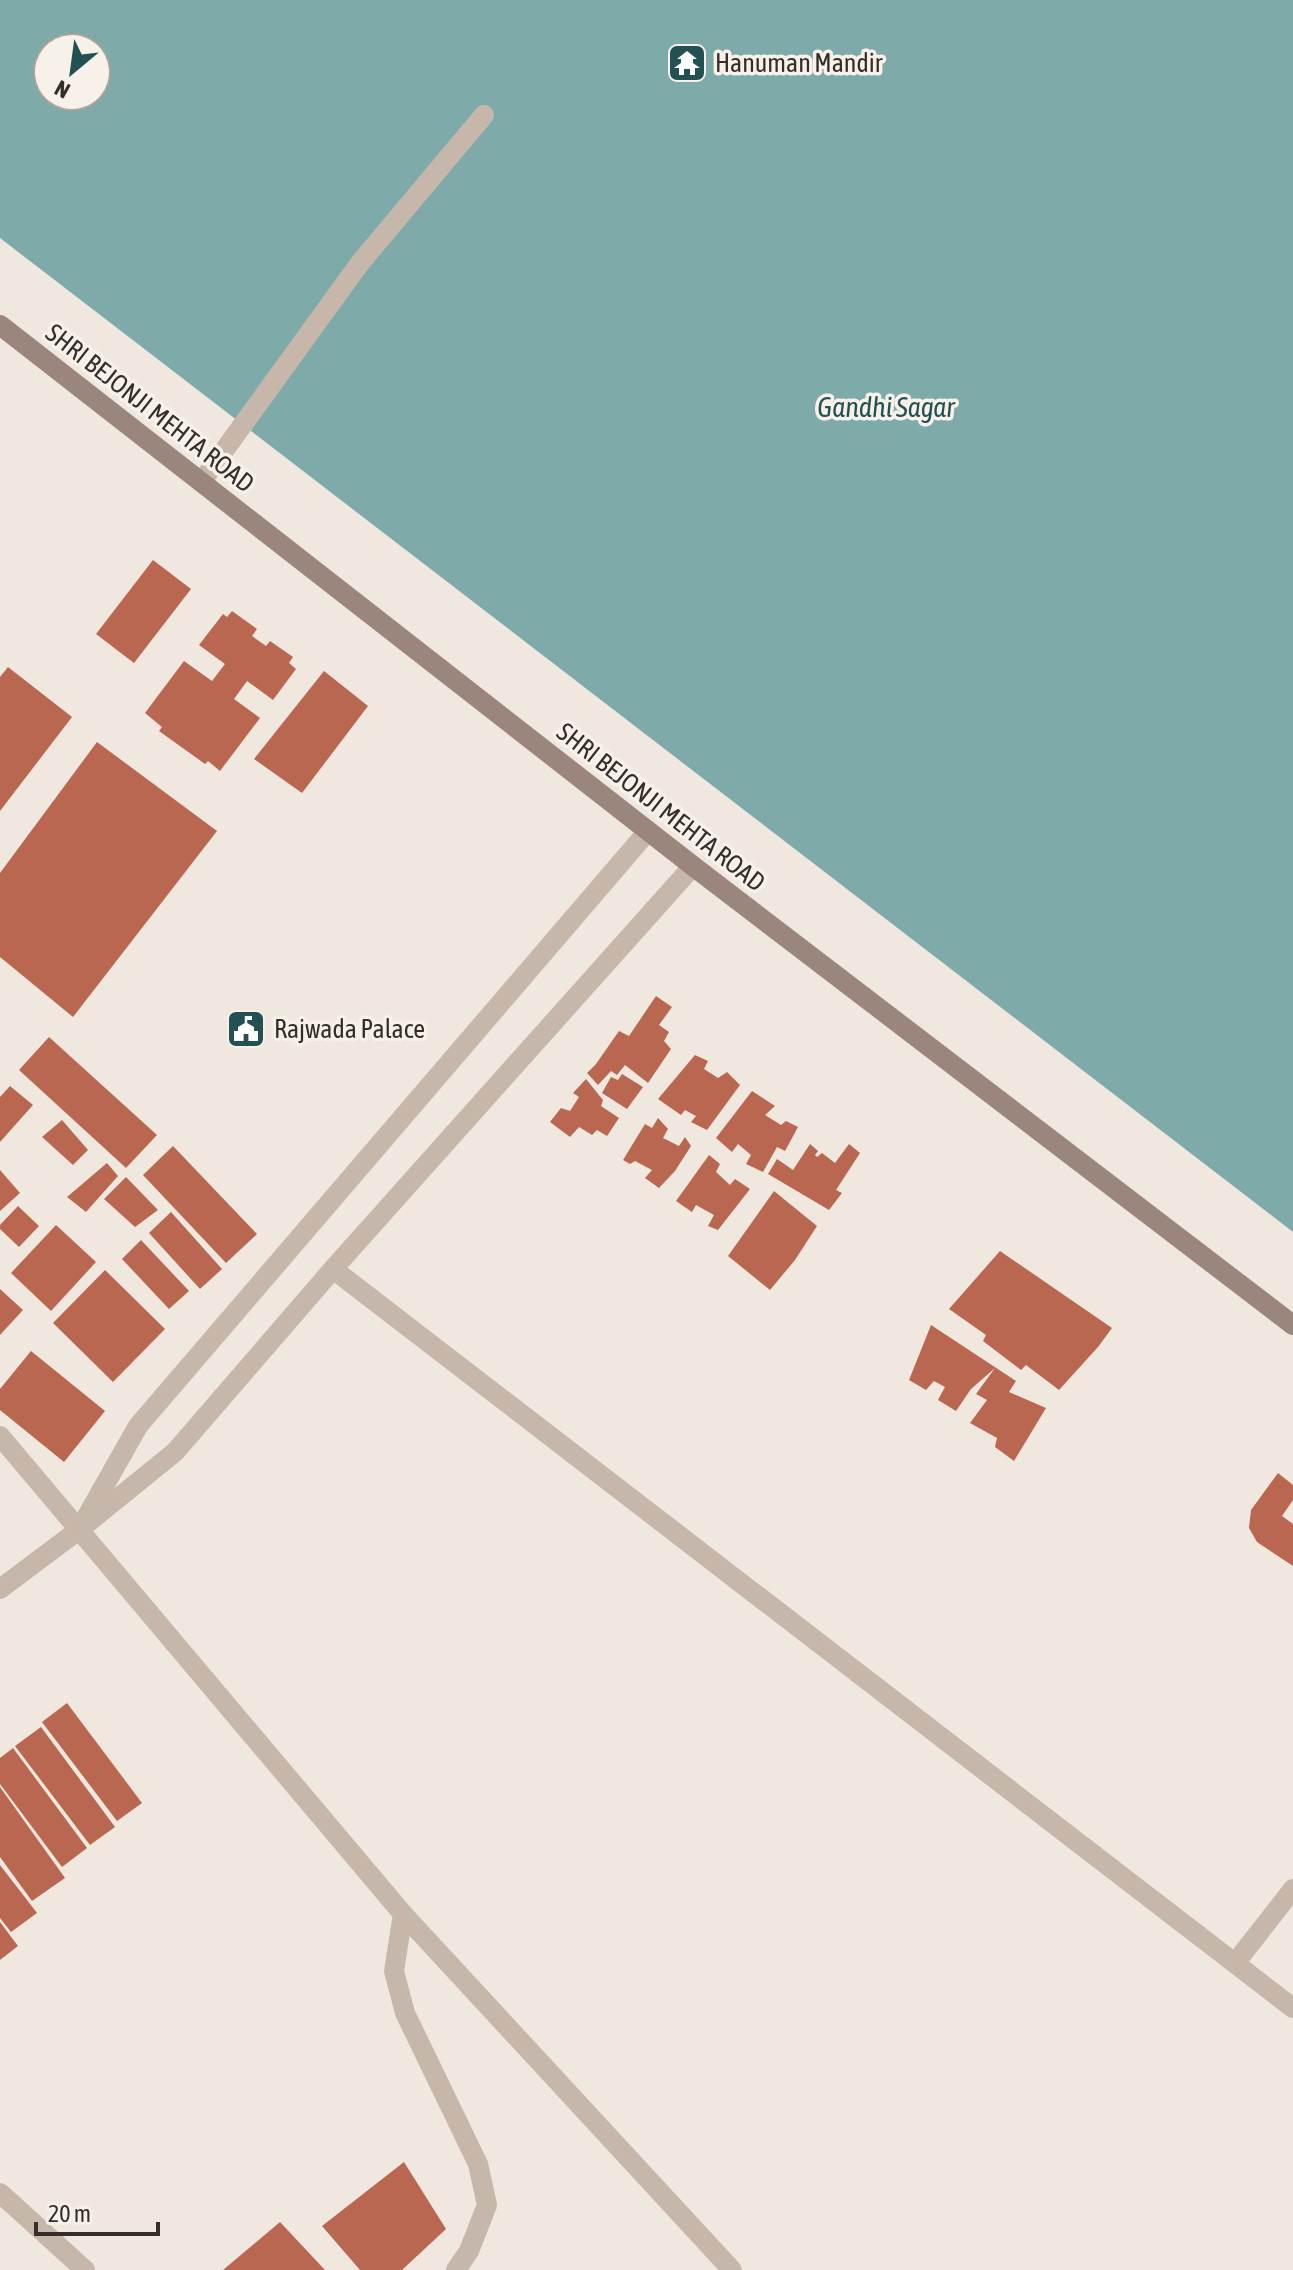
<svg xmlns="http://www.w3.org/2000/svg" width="1293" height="2270" font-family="'Asap Condensed',sans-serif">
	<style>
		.water { fill: #7faaaa; fill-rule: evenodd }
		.building { fill: #ba6752 }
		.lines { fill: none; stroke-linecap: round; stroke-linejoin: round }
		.lane { stroke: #c7b7ab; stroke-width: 20 }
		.street { stroke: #c7b7ab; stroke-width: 20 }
		.secondary { stroke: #9a867c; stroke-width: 20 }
		.labels { text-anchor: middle; stroke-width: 7; stroke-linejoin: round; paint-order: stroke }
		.poi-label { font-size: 26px; fill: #352d29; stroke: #f8f1ea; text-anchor: start }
		.street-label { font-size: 26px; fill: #352d29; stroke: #f8f1ea }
		.water-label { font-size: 28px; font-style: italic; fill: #235153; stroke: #f8f1ea }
	</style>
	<rect width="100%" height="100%" fill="#f0e7de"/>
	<!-- water -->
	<path class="water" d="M 0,0 L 1293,0 L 1293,1232 L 0,238 ZM 48,48 L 96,48 L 96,96 L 48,96 Z"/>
	<!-- building -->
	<g class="building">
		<polygon points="153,560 191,589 134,663 96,634"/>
		<polygon points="232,611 257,629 252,636 266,646 270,641 293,657 289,663 296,669 273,700 247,681 234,699 260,718 220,771 208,761 205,764 159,731 162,727 145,713 184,661 212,681 225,664 199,645 223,614 227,617"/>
		<polygon points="8,667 72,717 0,811 0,677"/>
		<polygon points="324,671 368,706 302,793 254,759"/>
		<polygon points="97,742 217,831 73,1017 0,957 0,873"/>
		<polygon points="656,996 672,1007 659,1025 669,1032 664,1041 671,1049 648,1083 625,1065 617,1075 611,1071 598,1085 587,1073 596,1064 619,1031 629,1036"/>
		<polygon points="49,1037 157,1135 126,1168 19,1070"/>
		<polygon points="695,1055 708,1061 704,1069 718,1078 727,1072 740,1085 707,1130 691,1122 696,1116 685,1110 681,1115 658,1099"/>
		<polygon points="622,1074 643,1087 627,1109 602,1093 611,1077 618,1080"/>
		<polygon points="586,1079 603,1100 601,1106 619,1118 607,1136 597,1130 592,1135 579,1127 570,1137 550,1122 561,1108 570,1111 579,1097 573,1093"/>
		<polygon points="10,1086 33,1105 0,1142 0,1097"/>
		<polygon points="752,1091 775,1106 765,1115 781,1125 786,1121 798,1127 785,1151 777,1147 763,1172 746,1164 751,1155 738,1144 732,1152 716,1138"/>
		<polygon points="658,1118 668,1129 663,1138 679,1146 685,1137 691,1146 675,1171 659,1188 645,1178 652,1170 635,1161 630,1164 623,1160 645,1124 652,1128"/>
		<polygon points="62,1120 88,1150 73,1165 42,1137"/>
		<polygon points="810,1144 818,1151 815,1155 817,1157 822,1153 835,1163 849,1144 860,1153 836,1190 842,1193 829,1210 768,1174 777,1159 793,1170"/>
		<polygon points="173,1146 257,1234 226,1263 143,1175"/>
		<polygon points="709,1155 720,1164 716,1172 730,1185 735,1179 750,1189 718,1230 708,1226 714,1215 696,1205 692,1212 676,1201"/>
		<polygon points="107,1163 118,1176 86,1212 67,1197"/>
		<polygon points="0,1170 20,1193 0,1211"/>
		<polygon points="126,1177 158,1210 135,1227 104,1199"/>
		<polygon points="774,1191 817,1226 795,1260 770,1290 728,1256"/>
		<polygon points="18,1206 39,1226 19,1247 0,1229 0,1225"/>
		<polygon points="171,1212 222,1269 200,1289 149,1233"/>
		<polygon points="56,1225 96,1262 51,1311 11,1273"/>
		<polygon points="141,1240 189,1291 169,1309 122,1259"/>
		<polygon points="1000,1251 1112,1328 1098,1347 1059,1390 1026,1365 1021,1370 983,1341 986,1335 949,1309"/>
		<polygon points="105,1270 165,1329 113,1382 53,1323"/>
		<polygon points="0,1289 23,1310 0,1335"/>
		<polygon points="931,1325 1016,1381 1009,1392 1046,1408 1014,1461 995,1447 997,1438 970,1423 987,1400 976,1394 995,1368 971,1389 956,1411 938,1400 945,1387 934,1381 926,1390 909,1380"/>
		<polygon points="31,1351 105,1411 64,1462 0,1410 0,1389"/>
		<polygon points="1278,1473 1293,1485 1293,1500 1282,1516 1293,1524 1293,1566 1257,1542 1249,1528 1251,1510"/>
		<polygon points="67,1703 142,1803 117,1821 42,1722"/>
		<polygon points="41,1727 115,1827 90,1845 15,1746"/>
		<polygon points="13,1748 87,1848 62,1867 0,1784 0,1758"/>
		<polygon points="0,1787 65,1878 32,1901 0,1857"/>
		<polygon points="0,1865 37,1913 11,1932 0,1918"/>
		<polygon points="0,1922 18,1946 0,1960"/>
		<polygon points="404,2162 446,2229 402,2270 360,2270 322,2226"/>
		<polygon points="280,2222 325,2270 223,2270"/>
	</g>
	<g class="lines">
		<!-- lane -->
		<polyline class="lane" points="202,481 360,263 484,115"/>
		<!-- street -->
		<g class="street">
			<polyline points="333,1269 1293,2008"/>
			<polyline points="0,1436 403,1914 732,2270"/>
			<polyline points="86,1518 138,1426 648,831"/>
			<polyline points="0,1589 80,1529 175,1452 333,1269 693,866"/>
			<polyline points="403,1914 394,1971 405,2013 478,2164 487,2205 469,2251 456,2270"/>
			<polyline points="1236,1962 1293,1889"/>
			<polyline points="0,2193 85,2270"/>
		</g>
		<!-- secondary -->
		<polyline class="secondary" points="0,325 693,866 1293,1325"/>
	</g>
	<!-- icons -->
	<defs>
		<g id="temple-square" transform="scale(2)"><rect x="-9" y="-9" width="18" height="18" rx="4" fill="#235153" stroke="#f8f1ea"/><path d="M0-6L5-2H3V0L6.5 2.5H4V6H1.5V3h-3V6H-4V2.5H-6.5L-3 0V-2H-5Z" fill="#fff"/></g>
		<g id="civic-square" transform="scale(2)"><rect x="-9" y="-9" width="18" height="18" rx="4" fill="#235153" stroke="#f8f1ea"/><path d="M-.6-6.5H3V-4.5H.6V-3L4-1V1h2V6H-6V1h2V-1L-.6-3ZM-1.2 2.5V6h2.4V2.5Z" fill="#fff"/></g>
	</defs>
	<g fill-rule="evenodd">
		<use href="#temple-square" x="687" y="63"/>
		<use href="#civic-square" x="246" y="1029"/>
	</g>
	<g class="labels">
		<!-- poi labels -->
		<g class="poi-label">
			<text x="715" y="72">Hanuman Mandir</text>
			<text x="274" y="1038">Rajwada Palace</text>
		</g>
		<!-- street labels -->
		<g class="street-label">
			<text transform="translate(150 408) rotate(38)" y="9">SHRI BEJONJI MEHTA ROAD</text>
			<text transform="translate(661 807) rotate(38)" y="9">SHRI BEJONJI MEHTA ROAD</text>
		</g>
		<!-- water labels -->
		<g class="water-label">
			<text x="886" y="417">Gandhi Sagar</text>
		</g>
	</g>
	<!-- north arrow -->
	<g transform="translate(72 72) rotate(209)"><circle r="38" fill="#f8f1ea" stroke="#aaa39d" stroke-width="2"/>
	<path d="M0-6L14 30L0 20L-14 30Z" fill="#235153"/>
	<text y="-12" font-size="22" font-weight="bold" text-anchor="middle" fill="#352d29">N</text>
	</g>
	<!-- scale -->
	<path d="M36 2222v12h122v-12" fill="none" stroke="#352d29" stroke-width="4"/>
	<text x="48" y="2222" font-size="24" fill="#352d29" stroke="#f8f1ea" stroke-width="6" paint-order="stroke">20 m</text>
</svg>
